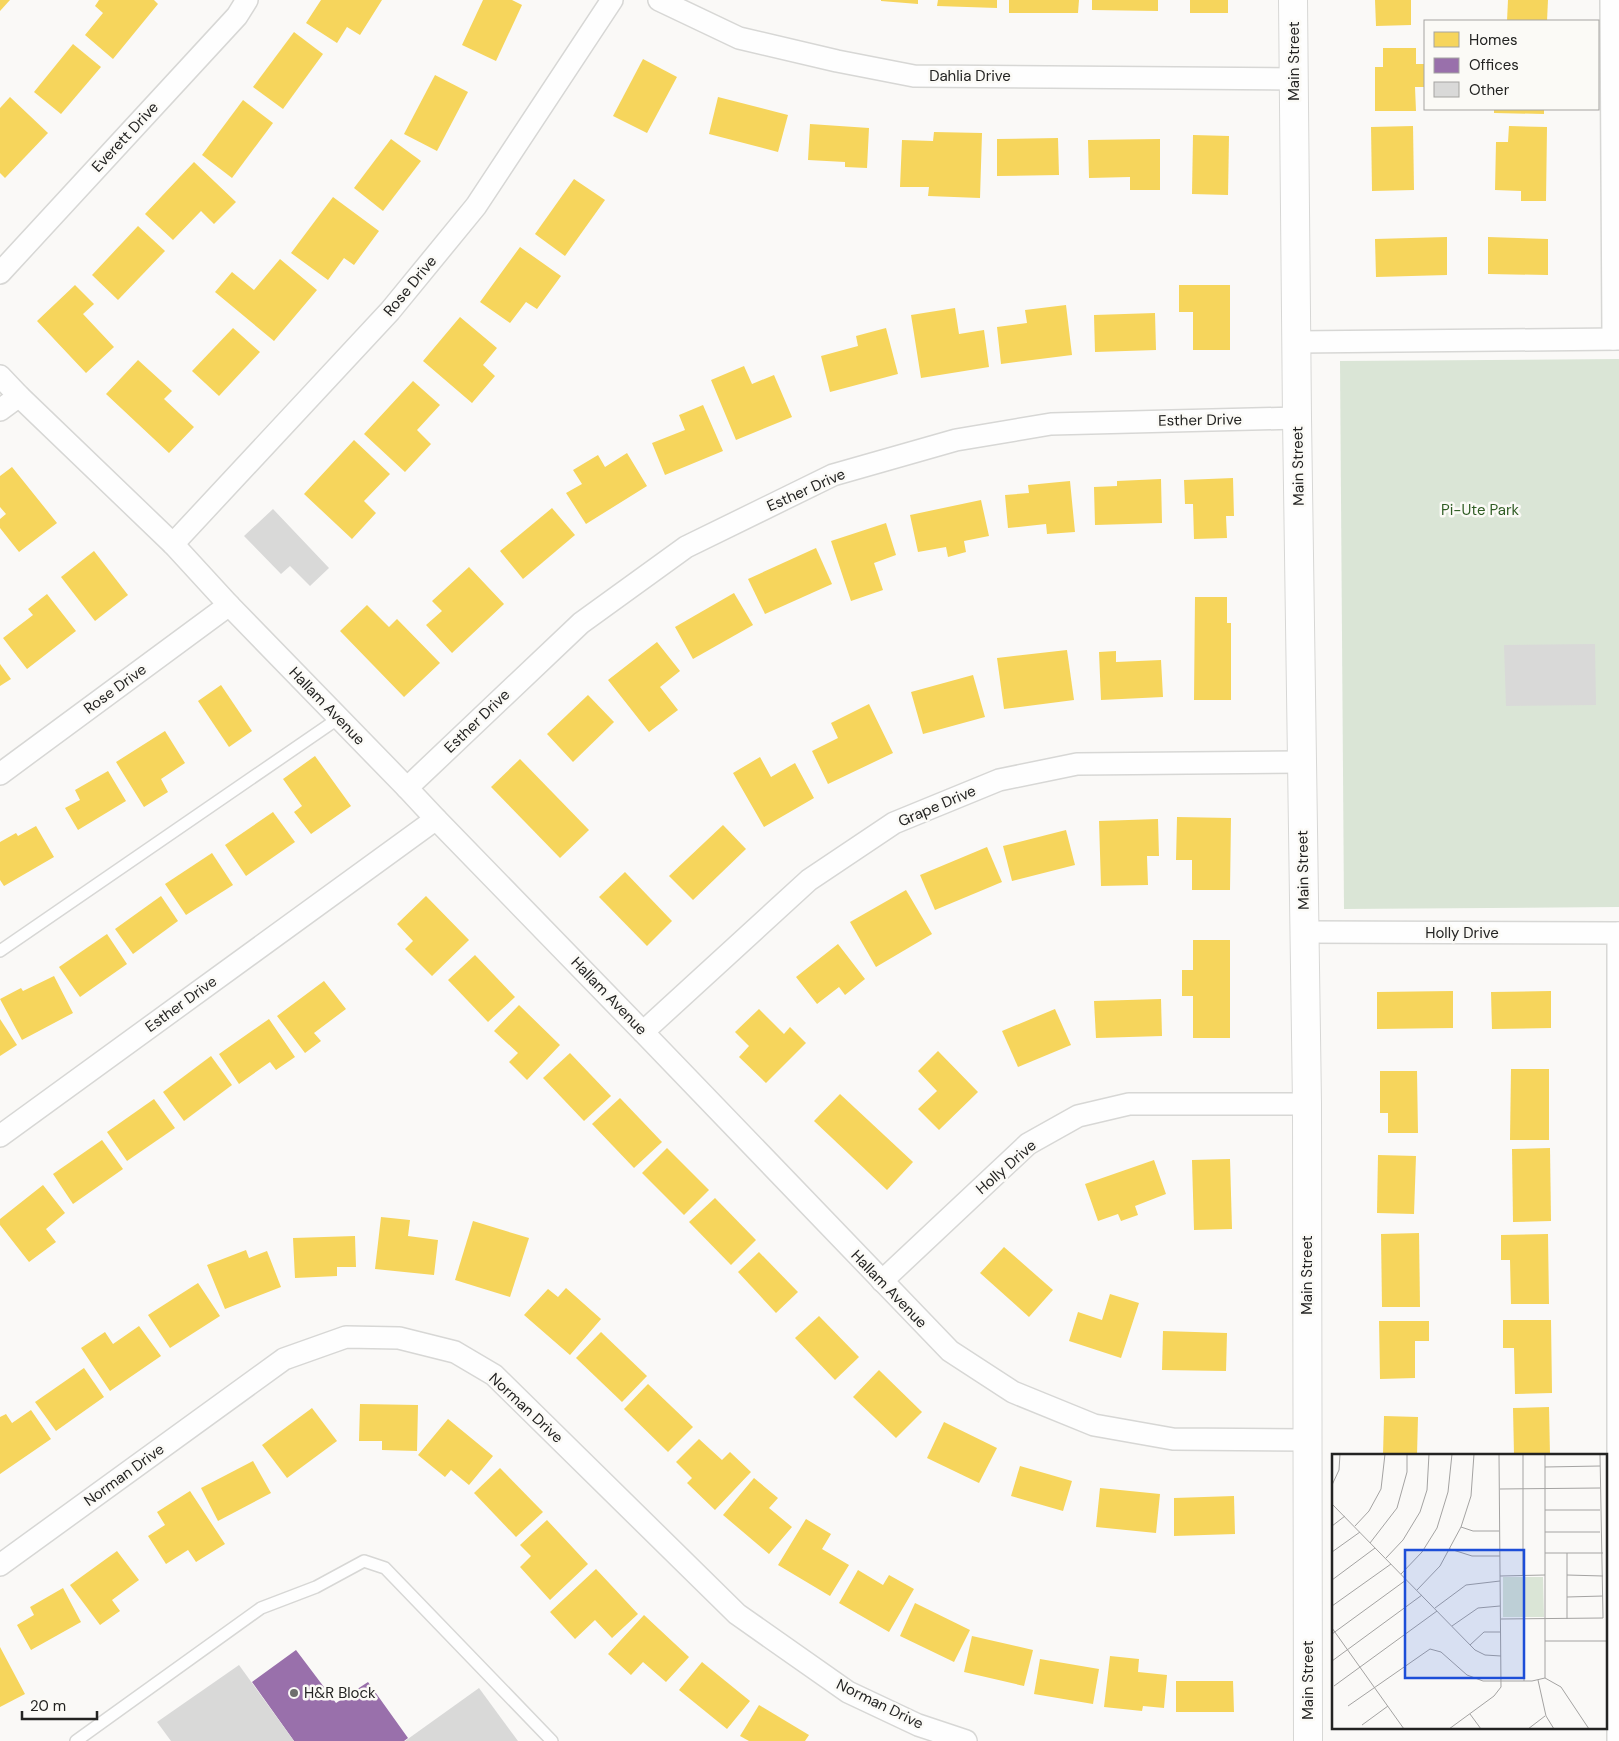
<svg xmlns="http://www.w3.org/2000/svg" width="1619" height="1741" font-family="'DM Sans',sans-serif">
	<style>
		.green { fill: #dae5d6 }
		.homes { fill: #f6d55c }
		.offices { fill: #9970ab }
		.building { fill: #d9d9d8 }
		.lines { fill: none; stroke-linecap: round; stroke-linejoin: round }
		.service-casing { stroke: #d7d7d5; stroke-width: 14 }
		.minor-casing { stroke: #d7d7d5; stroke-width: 24 }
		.secondary-casing { stroke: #d7d7d5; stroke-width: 30 }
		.service { stroke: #fefefe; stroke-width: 11 }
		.minor { stroke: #fefefe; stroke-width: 21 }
		.secondary { stroke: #fefefe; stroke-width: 28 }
		.poi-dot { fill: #6e6e6d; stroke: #fbfaf6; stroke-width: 2 }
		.labels { text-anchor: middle; stroke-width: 5; stroke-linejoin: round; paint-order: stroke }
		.street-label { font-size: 15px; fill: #232322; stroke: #fbfaf6 }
		.park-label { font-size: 15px; fill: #2f5c24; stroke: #fbfaf6 }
		.poi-label { font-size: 15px; fill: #232322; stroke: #fbfaf6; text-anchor: start }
		.inset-road { fill: none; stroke: #a4a3a2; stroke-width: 1 }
		.view { fill: #1d4ed8; fill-opacity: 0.15; stroke: #1d4ed8; stroke-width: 2.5 }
		.inset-edge { fill: none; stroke: #232322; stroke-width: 2.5 }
	</style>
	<rect width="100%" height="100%" fill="#faf9f7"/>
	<!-- green -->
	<polygon class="green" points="1619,359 1619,907 1344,909 1340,361"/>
	<!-- homes -->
	<g class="homes">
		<polygon points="0,0 10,0 0,11"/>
		<polygon points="99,0 154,0 158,4 113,59 85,35 103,13 95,6"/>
		<polygon points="321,0 382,0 360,35 347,27 337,43 306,23"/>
		<polygon points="483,0 512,0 522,5 496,61 462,45"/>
		<polygon points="881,0 918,0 918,4 881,1"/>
		<polygon points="938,0 997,0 997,8 937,6"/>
		<polygon points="1009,0 1079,0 1078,13 1009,13"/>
		<polygon points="1092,0 1158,0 1158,11 1092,10"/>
		<rect x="1190" y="0" width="38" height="13"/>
		<polygon points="1375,0 1411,0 1411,25 1376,26"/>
		<polygon points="1508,0 1548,0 1547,21 1507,21"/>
		<polygon points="294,32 323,54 283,109 253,87"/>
		<polygon points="73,44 101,67 61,114 34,92"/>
		<polygon points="1383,48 1416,48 1416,64 1425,64 1425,87 1415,87 1416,111 1375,111 1375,67 1383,67"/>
		<polygon points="643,59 677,77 647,133 613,116"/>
		<polygon points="435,75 468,92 437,151 404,134"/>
		<polygon points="10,97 48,133 5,178 0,173 0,108"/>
		<polygon points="718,97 788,115 778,152 709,134"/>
		<polygon points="243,100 273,123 232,178 202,155"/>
		<polygon points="1494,109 1544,109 1544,114 1494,113"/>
		<polygon points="810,124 869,128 867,168 845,167 845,162 808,160"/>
		<polygon points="1413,126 1414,190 1372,191 1371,127"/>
		<polygon points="1509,126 1547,127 1546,201 1521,201 1521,191 1495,190 1496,142 1508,142"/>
		<polygon points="934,132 982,133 980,198 928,196 929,187 900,187 902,140 933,141"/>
		<polygon points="1193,135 1229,136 1228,195 1192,194"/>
		<polygon points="1058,138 1059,175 997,176 997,139"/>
		<polygon points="391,139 421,161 383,211 354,188"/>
		<polygon points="1160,139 1160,190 1130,190 1130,177 1089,178 1088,140"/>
		<polygon points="194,162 236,202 214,224 201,211 173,240 145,214"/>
		<polygon points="574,179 605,200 565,256 535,234"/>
		<polygon points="333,197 379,231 354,265 344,258 328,280 291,253"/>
		<polygon points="138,226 165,251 118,300 92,275"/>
		<polygon points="1447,237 1447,275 1376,277 1375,239"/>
		<polygon points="1488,237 1548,239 1548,275 1488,274"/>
		<polygon points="520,247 561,276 537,309 526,302 510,323 480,302"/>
		<polygon points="280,259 317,290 274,341 215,292 232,272 254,290"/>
		<polygon points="75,285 94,304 83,314 114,347 86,373 37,321"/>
		<polygon points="1179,285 1230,285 1230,350 1193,350 1193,312 1179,312"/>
		<polygon points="1066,305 1072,355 1001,364 997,327 1027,323 1025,310"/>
		<polygon points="955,308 959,334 984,330 989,367 921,378 911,315"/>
		<polygon points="1155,313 1156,350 1095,352 1094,315"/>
		<polygon points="460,317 497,348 483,365 495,376 472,403 423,361"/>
		<polygon points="233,328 260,352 219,396 192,371"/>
		<polygon points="886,328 898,374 830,392 821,356 858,346 856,336"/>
		<polygon points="138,360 172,391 164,399 194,427 169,453 106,394"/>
		<polygon points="744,366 752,384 774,375 792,417 736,440 711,380"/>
		<polygon points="413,381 440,405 417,430 431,444 405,472 364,434"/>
		<polygon points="703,405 723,451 665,475 652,443 685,430 679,415"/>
		<polygon points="354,440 390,474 364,501 376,513 352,539 304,494"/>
		<polygon points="627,453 647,486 586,524 566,493 582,484 573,470 598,455 605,467"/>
		<polygon points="12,467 57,523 19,552 0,528 0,519 6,514 0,507 0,476"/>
		<polygon points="1233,478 1234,516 1226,516 1227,538 1194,539 1193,504 1185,504 1184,480"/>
		<polygon points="1161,479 1162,523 1095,525 1094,487 1117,486 1117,481"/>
		<polygon points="1070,481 1075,532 1047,534 1046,524 1008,528 1005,495 1029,493 1028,485"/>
		<polygon points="981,500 989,536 964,541 966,552 948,557 946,547 918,552 910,515"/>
		<polygon points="552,508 575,535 523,579 500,551"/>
		<polygon points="886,523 896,555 874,563 883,590 851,601 831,541"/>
		<polygon points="816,548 832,584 765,614 748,579"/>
		<polygon points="94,551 128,595 95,621 61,577"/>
		<polygon points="469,567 504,604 452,653 426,625 442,611 432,601"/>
		<polygon points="734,593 753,625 693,659 675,627"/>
		<polygon points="47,594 76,631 27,669 3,638 33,615 28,609"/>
		<polygon points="1195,597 1227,597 1227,623 1231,623 1231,700 1194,700"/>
		<polygon points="367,605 389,627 397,619 440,663 404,697 340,631"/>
		<polygon points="657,642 680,671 660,687 678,710 649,732 608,680"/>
		<polygon points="1067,650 1074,700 1004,709 997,658"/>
		<polygon points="1116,651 1116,662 1161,660 1163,697 1101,700 1099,652"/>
		<polygon points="0,664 11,679 0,686"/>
		<polygon points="973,675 985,717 923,734 911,692"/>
		<polygon points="221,685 252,731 229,747 198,701"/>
		<polygon points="588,695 614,722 573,762 547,734"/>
		<polygon points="869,704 893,753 828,784 812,751 838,738 831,723"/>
		<polygon points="165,731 185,763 161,779 168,792 144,807 116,762"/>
		<polygon points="315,756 351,806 311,834 294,812 302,806 283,779"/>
		<polygon points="760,757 771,777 795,763 814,798 764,827 733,773"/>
		<polygon points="520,759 589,830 560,858 491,787"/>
		<polygon points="108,771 126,801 78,830 65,808 80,800 75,790"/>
		<polygon points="273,812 295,842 246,876 225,845"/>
		<polygon points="1177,817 1231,818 1230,890 1192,890 1192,860 1176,860"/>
		<polygon points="1158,819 1159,856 1147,856 1148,885 1101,886 1099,821"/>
		<polygon points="723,825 746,849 693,900 669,876"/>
		<polygon points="36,826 54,857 4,886 0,880 0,842 16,833 18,836"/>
		<polygon points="1066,830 1075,865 1012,881 1003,846"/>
		<polygon points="987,847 1002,882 935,910 920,875"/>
		<polygon points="212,853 233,885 186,915 165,884"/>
		<polygon points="625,872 672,921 647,946 599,897"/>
		<polygon points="906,890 932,934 876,967 850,922"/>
		<polygon points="161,896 178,921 133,954 115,929"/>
		<polygon points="426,896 469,940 432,976 405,949 413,941 397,924"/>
		<polygon points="107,934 127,964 80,997 59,967"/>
		<polygon points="1193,940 1230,940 1230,1038 1193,1038 1193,996 1182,996 1182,970 1193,970"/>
		<polygon points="838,944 865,979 845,995 839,987 817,1004 796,977"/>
		<polygon points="475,955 515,997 488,1022 448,980"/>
		<polygon points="54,976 73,1013 22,1040 0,999 21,988 23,991"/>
		<polygon points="324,981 346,1009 314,1033 321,1041 305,1053 277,1016"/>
		<polygon points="1453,991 1453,1028 1377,1029 1377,992"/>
		<polygon points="1551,991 1551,1028 1492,1029 1491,992"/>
		<polygon points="1161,999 1162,1036 1096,1038 1094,1001"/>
		<polygon points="519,1005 560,1045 527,1080 509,1062 518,1053 494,1031"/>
		<polygon points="759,1009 784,1034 790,1027 806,1043 766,1083 739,1057 749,1046 735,1032"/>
		<polygon points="1055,1009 1071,1045 1018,1067 1002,1031"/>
		<polygon points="0,1019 17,1045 0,1056"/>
		<polygon points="269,1019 295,1057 276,1070 270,1062 239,1084 219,1054"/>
		<polygon points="938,1051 978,1092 939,1130 918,1109 937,1091 918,1071"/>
		<polygon points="570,1053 611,1096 584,1121 543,1078"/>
		<polygon points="211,1056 232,1085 184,1121 163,1092"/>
		<polygon points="1511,1069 1549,1069 1549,1140 1510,1140"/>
		<polygon points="1380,1071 1417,1071 1418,1133 1388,1133 1388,1113 1380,1113"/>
		<polygon points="840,1094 913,1162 887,1190 814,1121"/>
		<polygon points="620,1098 662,1142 634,1168 592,1124"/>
		<polygon points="154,1099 175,1128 127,1161 107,1132"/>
		<polygon points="102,1140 123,1169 73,1204 53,1174"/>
		<polygon points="667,1148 709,1190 684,1215 642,1173"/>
		<polygon points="1550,1148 1551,1221 1513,1222 1512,1149"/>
		<polygon points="1378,1155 1416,1156 1414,1214 1377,1213"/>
		<polygon points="1230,1159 1232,1229 1194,1230 1192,1160"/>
		<polygon points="1154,1160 1166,1194 1135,1206 1138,1215 1121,1221 1118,1214 1098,1221 1085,1184"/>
		<polygon points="43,1185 65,1213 46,1229 56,1242 29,1262 0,1225 0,1219"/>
		<polygon points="715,1198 756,1240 731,1265 689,1222"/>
		<polygon points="381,1217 410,1220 408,1236 438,1240 434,1275 375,1269"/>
		<polygon points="473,1221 529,1238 510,1297 455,1280"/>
		<polygon points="1419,1233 1420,1307 1382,1307 1381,1234"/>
		<polygon points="1548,1234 1549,1304 1511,1304 1510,1260 1501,1260 1501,1235"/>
		<polygon points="355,1236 356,1267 337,1267 337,1276 295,1278 293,1238"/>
		<polygon points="1004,1247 1053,1290 1029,1317 980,1273"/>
		<polygon points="246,1250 249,1258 267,1251 281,1287 225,1309 207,1265"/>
		<polygon points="759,1252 798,1292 776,1313 738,1272"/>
		<polygon points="198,1283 220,1316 170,1348 148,1315"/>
		<polygon points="566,1288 601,1319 570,1355 524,1315 548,1289 558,1297"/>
		<polygon points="1110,1294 1139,1303 1121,1358 1069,1341 1078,1312 1102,1320"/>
		<polygon points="819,1316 859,1357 835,1380 795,1338"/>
		<polygon points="1503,1320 1551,1320 1552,1393 1515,1394 1514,1348 1503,1348"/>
		<polygon points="1379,1321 1429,1321 1429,1341 1415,1341 1415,1378 1380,1379"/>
		<polygon points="139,1326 161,1356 110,1391 81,1348 105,1332 113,1344"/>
		<polygon points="1163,1331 1227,1333 1226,1371 1162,1370"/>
		<polygon points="601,1332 647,1376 622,1402 576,1358"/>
		<polygon points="84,1368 104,1397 56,1431 35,1402"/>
		<polygon points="879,1370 922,1412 896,1438 853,1397"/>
		<polygon points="648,1384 693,1427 668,1452 624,1409"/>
		<polygon points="360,1404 418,1405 417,1451 382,1450 382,1441 359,1441"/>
		<polygon points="1549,1407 1550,1455 1514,1455 1513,1408"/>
		<polygon points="312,1408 337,1441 287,1478 262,1445"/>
		<polygon points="31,1410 51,1439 0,1474 0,1417 6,1414 12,1423"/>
		<polygon points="1384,1416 1418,1417 1417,1455 1383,1455"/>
		<polygon points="448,1419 493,1456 469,1485 451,1470 445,1477 418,1455"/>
		<polygon points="944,1422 997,1448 979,1483 927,1458"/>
		<polygon points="699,1439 722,1460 730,1452 751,1472 715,1510 687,1483 692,1478 676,1462"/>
		<polygon points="253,1461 271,1493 218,1521 201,1488"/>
		<polygon points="1020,1466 1072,1481 1063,1511 1011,1496"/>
		<polygon points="500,1468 543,1512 516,1537 474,1493"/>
		<polygon points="754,1478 778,1498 769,1508 792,1527 769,1554 723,1515"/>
		<polygon points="1100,1488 1160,1494 1156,1533 1096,1527"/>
		<polygon points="190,1491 225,1544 196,1562 188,1550 166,1564 148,1536 165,1525 157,1512"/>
		<polygon points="1234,1496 1235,1534 1174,1536 1174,1498"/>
		<polygon points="806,1519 831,1534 822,1549 849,1565 830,1596 778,1565"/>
		<polygon points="547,1520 588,1564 550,1600 520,1567 531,1556 520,1545"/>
		<polygon points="117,1551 139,1580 112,1600 120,1611 100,1625 70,1585"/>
		<polygon points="596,1569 638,1614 612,1638 595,1620 575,1639 550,1612"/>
		<polygon points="858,1570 883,1585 889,1575 914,1589 889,1632 839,1603"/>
		<polygon points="63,1588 81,1622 31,1650 17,1625 34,1615 30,1607"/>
		<polygon points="915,1603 970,1630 954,1662 900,1636"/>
		<polygon points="644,1615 689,1657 666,1682 643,1662 631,1675 608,1654"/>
		<polygon points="972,1636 1033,1650 1024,1686 964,1672"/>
		<polygon points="0,1647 25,1694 0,1707"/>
		<polygon points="1110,1656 1139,1659 1138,1672 1167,1675 1164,1708 1143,1706 1142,1711 1104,1707"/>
		<polygon points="1040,1659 1099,1669 1093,1704 1034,1694"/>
		<polygon points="702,1662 750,1701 727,1729 679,1690"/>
		<polygon points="1176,1681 1233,1681 1234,1712 1176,1712"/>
		<polygon points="759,1705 809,1735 805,1741 749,1741 740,1736"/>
	</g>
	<!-- offices -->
	<polygon class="offices" points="296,1650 336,1703 368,1682 408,1738 404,1741 294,1741 252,1682"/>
	<!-- building -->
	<g class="building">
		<polygon points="273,509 329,568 310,586 290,566 281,574 244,536"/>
		<polygon points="1595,644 1596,705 1506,706 1504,645"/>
		<polygon points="239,1665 294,1741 171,1741 157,1722"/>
		<polygon points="479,1688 518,1741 405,1741"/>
	</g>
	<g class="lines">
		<!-- service casing -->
		<g class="service-casing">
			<g id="service">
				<polyline points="0,951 339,718"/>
				<polyline points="76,1741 261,1608 316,1587 364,1561 385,1568 552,1741"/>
			</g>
		</g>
		<!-- minor casing -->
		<g class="minor-casing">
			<g id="minor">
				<polyline points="659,0 739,38 837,61 914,76 1294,79"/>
				<polyline points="1611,0 1613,339"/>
				<polyline points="0,273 237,16 247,0"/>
				<polyline points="1297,342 1619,339"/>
				<polyline points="0,376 19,396 173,544 229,605 407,788 436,819 643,1032 950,1351 1013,1392 1094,1425 1173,1439 1307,1440"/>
				<polyline points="0,410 19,396"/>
				<polyline points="173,544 390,311 476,206 612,0"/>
				<polyline points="0,774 229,605"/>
				<polyline points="407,788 581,623 686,547 833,475 956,440 1051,424 1297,418"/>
				<polyline points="1304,932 1619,933"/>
				<polyline points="1618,933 1618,1741"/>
				<polyline points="643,1032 809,880 894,823 999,780 1077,764 1302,762"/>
				<polyline points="0,1136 436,819"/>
				<polyline points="882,1281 1028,1144 1078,1116 1129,1104 1307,1104"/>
				<polyline points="0,1565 284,1359 346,1337 399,1338 455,1352 494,1375 737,1614 848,1692 918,1725 966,1741"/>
			</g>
		</g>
		<!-- secondary casing -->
		<g class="secondary-casing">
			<polyline id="secondary" points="1293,0 1297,418 1307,1104 1308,1741"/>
		</g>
		<!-- service -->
		<use href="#service" class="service"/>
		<!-- minor -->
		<use href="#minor" class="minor"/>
		<!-- secondary -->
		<use href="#secondary" class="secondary"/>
	</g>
	<!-- markers -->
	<circle class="poi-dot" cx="294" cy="1693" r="5"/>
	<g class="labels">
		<!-- street labels -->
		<g class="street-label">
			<text transform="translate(1294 61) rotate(-90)" y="5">Main Street</text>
			<text x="970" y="81">Dahlia Drive</text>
			<text transform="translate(125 137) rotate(-47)" y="5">Everett Drive</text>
			<text transform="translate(410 286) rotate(-50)" y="5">Rose Drive</text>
			<text transform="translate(1200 420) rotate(-1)" y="5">Esther Drive</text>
			<text transform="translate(1298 466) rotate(-91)" y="5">Main Street</text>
			<text transform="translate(806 490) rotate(-24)" y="5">Esther Drive</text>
			<text transform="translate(115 689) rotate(-36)" y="5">Rose Drive</text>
			<text transform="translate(327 706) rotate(46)" y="5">Hallam Avenue</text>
			<text transform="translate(477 721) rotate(-44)" y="5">Esther Drive</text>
			<text transform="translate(937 806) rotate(-23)" y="5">Grape Drive</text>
			<text transform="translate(1303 870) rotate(-91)" y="5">Main Street</text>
			<text x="1462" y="938">Holly Drive</text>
			<text transform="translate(609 996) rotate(46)" y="5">Hallam Avenue</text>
			<text transform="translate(181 1004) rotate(-36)" y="5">Esther Drive</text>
			<text transform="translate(1006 1167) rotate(-41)" y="5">Holly Drive</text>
			<text transform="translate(1307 1275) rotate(-90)" y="5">Main Street</text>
			<text transform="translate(889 1289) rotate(46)" y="5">Hallam Avenue</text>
			<text transform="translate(526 1408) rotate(43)" y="5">Norman Drive</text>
			<text transform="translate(124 1475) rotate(-36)" y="5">Norman Drive</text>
			<text transform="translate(1308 1680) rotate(-90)" y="5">Main Street</text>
			<text transform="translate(880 1704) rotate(26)" y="5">Norman Drive</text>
		</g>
		<!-- park labels -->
		<g class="park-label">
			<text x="1480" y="515">Pi-Ute Park</text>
		</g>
		<!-- poi labels -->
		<g class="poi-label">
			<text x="304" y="1698">H&amp;R Block</text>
		</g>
	</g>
	<!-- overview -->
	<g transform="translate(1332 1454)">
		<rect width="275" height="275" fill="#faf9f7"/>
		<path d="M 171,123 L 211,123 L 212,163 L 171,163 Z" fill="#dae5d6"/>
		<path class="inset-road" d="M 191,0 L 191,121M 213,0 L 213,224M 213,13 L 268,12M 0,31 L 7,16 L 8,0M 168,35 L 268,34M 0,50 L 143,196 L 153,201 L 169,202M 213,56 L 268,56M 0,72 L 13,62M 23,72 L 37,57 L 49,35 L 53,0M 129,73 L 141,77 L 167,77M 213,78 L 268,78M 38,89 L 65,54 L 75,18 L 75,0M 118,95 L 140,102 L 168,102M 0,98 L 28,78M 213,99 L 271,99M 235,99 L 235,165M 54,104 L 71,86 L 88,58 L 95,36 L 97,0M 69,120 L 90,98 L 105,74 L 116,38 L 120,0M 235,121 L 271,122M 168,122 L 213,121M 0,126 L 43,94M 85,136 L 108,112 L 129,73 L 139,42 L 142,0M 235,143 L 271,142M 0,152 L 59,110M 103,154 L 134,131 L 168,127M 169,165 L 271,164 L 268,0M 192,165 L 192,227M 120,172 L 146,154 L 168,152M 0,174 L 72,275M 0,180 L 74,126M 213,187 L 275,187M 138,191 L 152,178 L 169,178M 0,207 L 90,141M 213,224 L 229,233 L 257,275M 206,226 L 214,262 L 222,275M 2,232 L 105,157M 16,252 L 98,195 L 109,198 L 135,221 L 151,227 L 200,227 L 213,224M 138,260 L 149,275M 30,271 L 56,252M 117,275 L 162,242 L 169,233 L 167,0M 196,275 L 213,262"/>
		<path class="view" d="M 73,96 L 192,96 L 192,224 L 73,224 Z"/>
		<rect width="275" height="275" class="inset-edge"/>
	</g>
	<!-- legend -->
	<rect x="1424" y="20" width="175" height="90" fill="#fbfaf6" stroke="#a5a4a1"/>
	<rect x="1434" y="32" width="25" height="15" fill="#f6d55c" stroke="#a5a4a1"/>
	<text x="1469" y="45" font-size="15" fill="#232322">Homes</text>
	<rect x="1434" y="58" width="25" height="15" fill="#9970ab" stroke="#a5a4a1"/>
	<text x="1469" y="70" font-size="15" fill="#232322">Offices</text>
	<rect x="1434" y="82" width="25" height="15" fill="#d9d9d8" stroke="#a5a4a1"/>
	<text x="1469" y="95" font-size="15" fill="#232322">Other</text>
	<!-- scale -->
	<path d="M22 1711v8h75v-8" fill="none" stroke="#232322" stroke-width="2.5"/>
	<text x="30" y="1711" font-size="15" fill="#232322" stroke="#fbfaf6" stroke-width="4" paint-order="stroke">20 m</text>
</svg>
